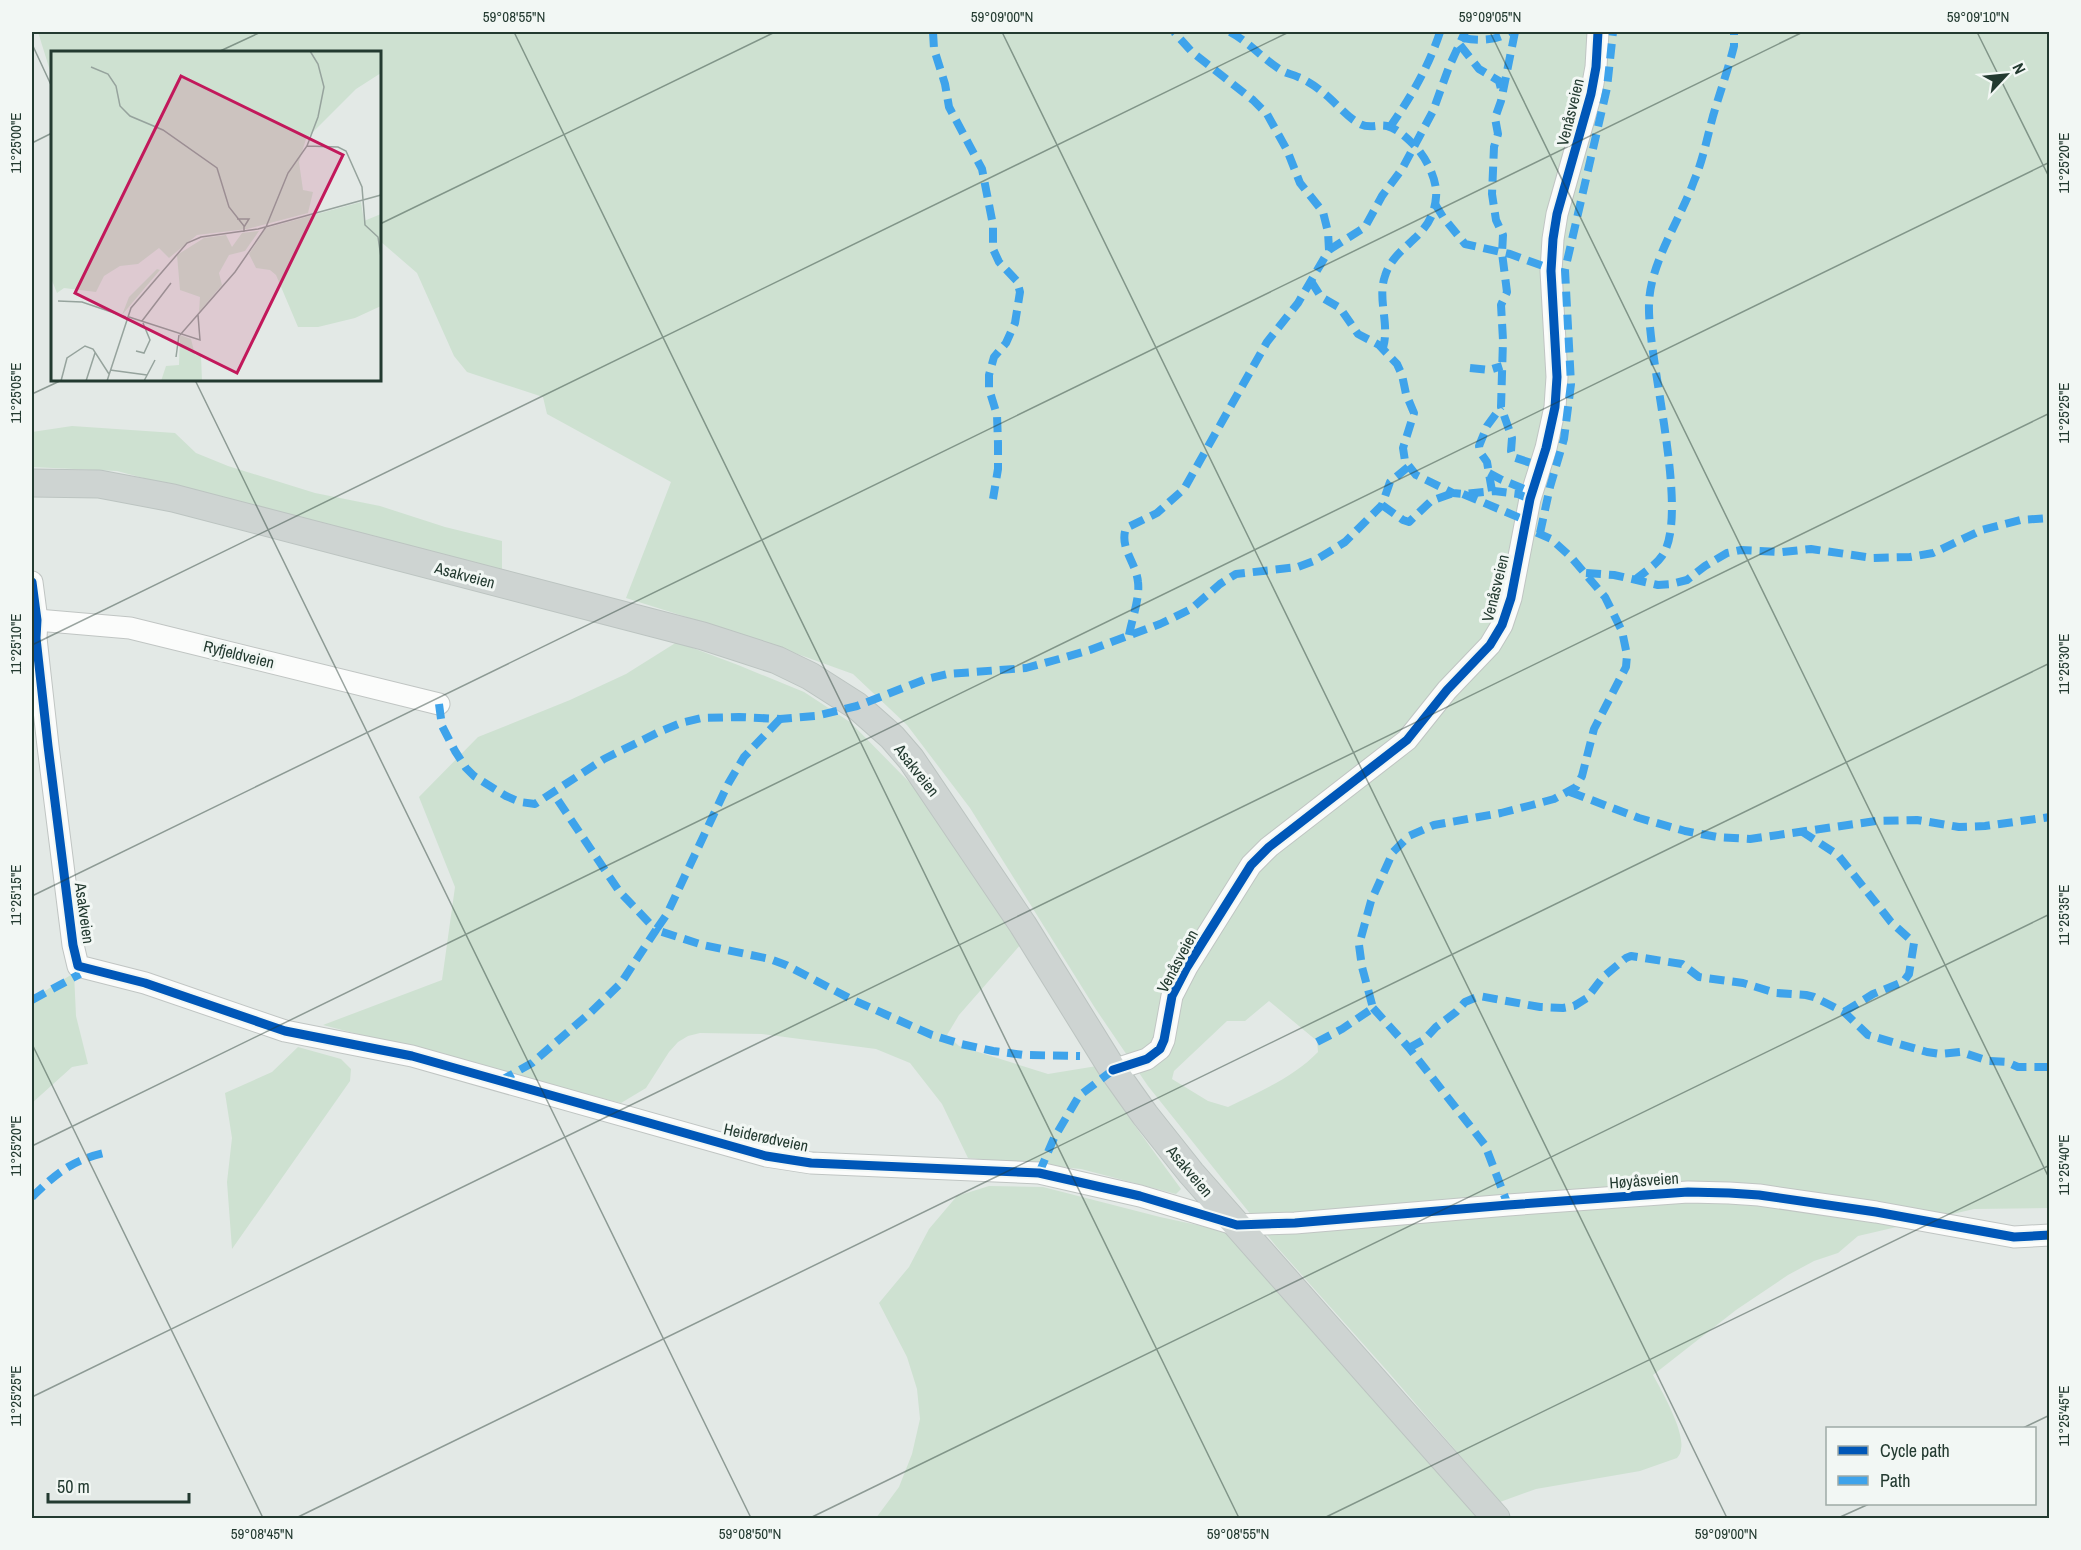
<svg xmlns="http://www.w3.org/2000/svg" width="2081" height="1550" font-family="'Archivo Narrow',sans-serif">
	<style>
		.green { fill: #cee1d1; fill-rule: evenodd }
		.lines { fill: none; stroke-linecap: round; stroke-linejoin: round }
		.minor-casing { stroke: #c0c5c3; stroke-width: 23 }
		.major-casing { stroke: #bcc4c1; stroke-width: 29 }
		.minor { stroke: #fbfcfb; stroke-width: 21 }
		.major { stroke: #ced4d2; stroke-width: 27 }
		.quiet { stroke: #3ea3eb; stroke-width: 8; stroke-dasharray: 15 8; stroke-linecap: butt }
		.cycleway-casing { stroke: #f2f7f4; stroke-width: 13 }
		.cycleway { stroke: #0057b8; stroke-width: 9 }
		.ticks { fill: none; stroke: #233a30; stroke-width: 1.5; stroke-opacity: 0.45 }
		.labels { text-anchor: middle; stroke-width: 6; stroke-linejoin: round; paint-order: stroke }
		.street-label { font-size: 16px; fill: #233a30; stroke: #f2f7f4 }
		.inset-road { fill: none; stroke: #96a39d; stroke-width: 1.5 }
		.view { fill: #c2185b; fill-opacity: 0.15; stroke: #c2185b; stroke-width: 3 }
		.inset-edge { fill: none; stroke: #233a30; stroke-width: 3 }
		.neatline { fill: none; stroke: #233a30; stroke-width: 2 }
		.ticks-label { font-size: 15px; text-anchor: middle; fill: #233a30 }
	</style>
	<rect width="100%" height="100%" fill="#e3e9e6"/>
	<!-- green -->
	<g class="green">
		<path d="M 38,32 L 2049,32 L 2049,1208 L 1974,1209 L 1858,1236 L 1838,1253 L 1814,1261 L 1788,1275 L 1736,1310 L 1653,1375 C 1662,1391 1685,1432 1681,1449 C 1681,1453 1679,1455 1677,1458 L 1640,1471 L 1536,1489 L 1500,1502 L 1390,1374 L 1276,1246 L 1148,1086 L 1095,1008 L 970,808 L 907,725 L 853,674 L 753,638 L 626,598 L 671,482 L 547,414 L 543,397 L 467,372 L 454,356 L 417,273 L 380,241 L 380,52 L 52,52 L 52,77 ZM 1269,1001 L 1317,1041 L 1318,1052 C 1294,1077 1259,1092 1228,1107 L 1208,1101 L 1172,1079 L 1174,1071 L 1227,1021 L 1245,1021 Z"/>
		<polygon points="72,426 175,433 196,453 228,466 315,493 380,506 445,527 502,541 502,570 383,542 117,471 32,467 32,432"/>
		<polygon points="677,642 738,665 804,692 850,722 913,786 1022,943 959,1015 947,1035 959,1046 1048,1074 1097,1066 1133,1123 1181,1189 1176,1194 1081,1169 968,1158 942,1104 910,1063 876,1049 762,1034 700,1033 688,1036 678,1042 669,1052 646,1088 621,1103 323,1025 442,980 455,887 419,797 478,737 570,700 626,674"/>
		<polygon points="74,973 76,1016 88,1064 72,1067 32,1103 32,999"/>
		<polygon points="298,1047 341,1059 351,1069 350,1081 232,1249 227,1182 232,1138 225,1093 272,1072"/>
		<polygon points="989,1186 1043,1187 1160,1217 1225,1231 1427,1457 1477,1518 876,1518 899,1487 912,1454 920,1419 917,1389 907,1357 879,1303 909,1267 929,1229 957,1196"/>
	</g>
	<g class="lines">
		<!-- minor casing -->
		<g class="minor-casing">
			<g id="minor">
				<polyline points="32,582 37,620 36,638 48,746 73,945 78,966 145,983 285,1031 412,1056 766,1156 811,1163 1039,1173 1140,1196 1237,1225 1295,1223 1508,1205 1688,1192 1729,1193 1759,1195 1876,1212 2014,1237 2050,1235"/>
				<polyline points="37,620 130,628 439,704"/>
				<polyline points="1113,1070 1147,1059 1160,1049 1164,1040 1172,996 1187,967 1251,865 1269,847 1407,740 1447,690 1490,645 1502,625 1511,598 1530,499 1546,448 1555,407 1557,377 1551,271 1553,239 1557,214 1591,94 1596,67 1598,32"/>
			</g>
		</g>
		<!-- major casing -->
		<g class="major-casing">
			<polyline id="major" points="32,483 99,484 173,498 703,636 777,660 810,676 857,706 892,737 911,759 1023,925 1113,1070 1145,1115 1191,1173 1496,1518"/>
		</g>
		<!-- minor -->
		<use href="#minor" class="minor"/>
		<!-- major -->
		<use href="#major" class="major"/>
		<!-- quiet -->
		<g class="quiet">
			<polyline points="933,32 934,49 945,84 949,107 982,169 993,225 993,249 999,262 1017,281 1020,292 1015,323 1006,343 994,357 989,375 989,389 997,415 998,443 998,469 993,499"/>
			<path d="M 1230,32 C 1249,42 1263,59 1281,70 C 1287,74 1292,74 1298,77 C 1306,80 1315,86 1321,91 C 1335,101 1345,116 1360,124 C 1370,129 1377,124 1387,126 C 1396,128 1406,137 1413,144 C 1425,155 1438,180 1436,197 C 1433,239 1395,243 1385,276 C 1377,299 1390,324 1383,348"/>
			<polyline points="1515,32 1501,101 1495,118 1498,134 1494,147 1492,194 1496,220 1503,235 1502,253 1507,292 1501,305 1503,340 1501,407 1512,438 1511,451 1513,457 1540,466"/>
			<path d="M 1463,38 C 1479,41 1496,41 1509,32"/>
			<polyline points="1460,45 1479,69 1499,81 1502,93"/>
			<path d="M 1390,127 C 1411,97 1429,66 1440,32"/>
			<polyline points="1435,204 1443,217 1465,244 1510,254 1551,269"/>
			<polyline points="1329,250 1365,227 1382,196 1402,169 1433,111 1449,67 1465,32"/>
			<polyline points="1311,281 1321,297 1340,308 1358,334 1379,345 1397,364 1402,375 1406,394 1414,413 1403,448 1405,461 1416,475 1453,493 1463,494 1494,491 1518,494 1530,499"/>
			<polyline points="1470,368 1489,370 1502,366"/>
			<polyline points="1489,473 1502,480 1532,492"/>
			<polyline points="1492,491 1487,462 1480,452 1479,446 1487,426 1501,407"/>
			<polyline points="1463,494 1525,520"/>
			<polyline points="1382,505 1403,520 1409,522 1431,501 1453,493"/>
			<polyline points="1540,533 1550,487 1564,439 1571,384 1565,270 1607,88 1613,32"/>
			<polyline points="1586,573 1614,575 1658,585 1671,584 1687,580 1705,566 1727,553 1741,550 1782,552 1811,549 1873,558 1910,557 1933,553 1982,530 2021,520 2050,518"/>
			<path d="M 1635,580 C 1643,573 1656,565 1662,556 C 1691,515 1647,359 1649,304 C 1650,263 1680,220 1694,181 C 1703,160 1707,138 1713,116 C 1720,92 1728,70 1734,46 L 1734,32"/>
			<path d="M 1129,635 C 1132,619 1140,598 1138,582 C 1136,562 1119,548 1126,528 L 1157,513 L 1184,489 L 1267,342 L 1298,303 L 1329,250 L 1328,232 L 1323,212 L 1300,183 L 1287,150 L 1267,114 L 1253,100 L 1192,52 L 1174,32"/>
			<polyline points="439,704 442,726 455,751 466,768 474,776 506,796 520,802 535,804 604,759 659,732 681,723 702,718 739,717 780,719 816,716 857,706 926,679 948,674 1026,668 1059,659 1090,650 1160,624 1191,609 1220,584 1236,574 1298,567 1314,561 1345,542 1382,505 1390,482 1408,467"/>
			<polyline points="780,719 744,757 728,784 667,914 656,930 703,945 770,959 786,965 851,999 932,1035 961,1044 993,1051 1024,1055 1080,1056"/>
			<polyline points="1570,792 1639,818 1685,831 1717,837 1750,839 1876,821 1917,820 1959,827 1985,826 2050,817"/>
			<polyline points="1801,831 1838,855 1891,922 1914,943 1909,974 1903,982 1873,994 1844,1012"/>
			<polyline points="32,1000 80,974"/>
			<polyline points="1373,1008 1409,1048 1485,1145 1508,1205"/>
			<polyline points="1317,1042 1342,1029 1373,1008 1362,967 1359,945 1371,901 1393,852 1409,836 1434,825 1501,813 1532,805 1554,799 1576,787 1582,776 1594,729 1626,667 1627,655 1622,631 1605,597 1571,557 1551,539 1524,527"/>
			<polyline points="1409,1048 1425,1039 1436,1027 1456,1012 1465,1002 1479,996 1540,1007 1563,1008 1574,1006 1587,998 1603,977 1626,958 1631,956 1682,964 1699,977 1743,983 1776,993 1806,995 1814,997 1844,1012 1868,1035 1927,1052 1940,1054 1961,1052 1989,1061 2007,1062 2018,1067 2050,1067"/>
			<polyline points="500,1081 532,1063 591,1012 621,983 656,930 619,891 553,793"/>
			<polyline points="1039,1173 1054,1138 1079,1096 1113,1070"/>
			<path d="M 32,1197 C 56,1174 70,1161 104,1153"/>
		</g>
		<!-- cycleway casing -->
		<g class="cycleway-casing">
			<g id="cycleway">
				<polyline points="32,582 37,620 36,638 48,746 73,945 78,966 145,983 285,1031 412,1056 766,1156 811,1163 1039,1173 1140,1196 1237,1225 1295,1223 1508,1205 1688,1192 1729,1193 1759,1195 1876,1212 2014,1237 2050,1235"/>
				<polyline points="1113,1070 1147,1059 1160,1049 1164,1040 1172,996 1187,967 1251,865 1269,847 1407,740 1447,690 1490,645 1502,625 1511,598 1530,499 1546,448 1555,407 1557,377 1551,271 1553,239 1557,214 1591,94 1596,67 1598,32"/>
			</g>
		</g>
		<!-- cycleway -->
		<use href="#cycleway" class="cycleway"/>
	</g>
	<!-- ticks -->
	<path class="ticks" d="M 514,32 L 1239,1518M 1002,32 L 1727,1518M 1490,32 L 2050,1180M 1977,32 L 2050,179M 32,44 L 52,87M 218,52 L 261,32M 32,143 L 52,133M 380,224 L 775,32M 195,380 L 751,1518M 32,394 L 62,380M 32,645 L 1289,32M 32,896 L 1803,32M 32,1044 L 263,1518M 32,1146 L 2050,162M 32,1397 L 2050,413M 2023,1428 L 2050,1415M 296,1518 L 2050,663M 810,1518 L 2050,914M 1324,1518 L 2050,1165M 1838,1518 L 1869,1504"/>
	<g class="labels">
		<!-- street labels -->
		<g class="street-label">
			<text transform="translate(1570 112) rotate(-76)" y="6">Venåsveien</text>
			<text transform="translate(465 575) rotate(15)" y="6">Asakveien</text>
			<text transform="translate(1495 588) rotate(-76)" y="6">Venåsveien</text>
			<text transform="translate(239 654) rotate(14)" y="6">Ryfjeldveien</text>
			<text transform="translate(917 770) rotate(52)" y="6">Asakveien</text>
			<text transform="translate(85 913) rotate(82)" y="6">Asakveien</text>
			<text transform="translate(1177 961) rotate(-62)" y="6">Venåsveien</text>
			<text transform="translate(766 1137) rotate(12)" y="6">Heiderødveien</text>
			<text transform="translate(1190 1171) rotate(50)" y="6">Asakveien</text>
			<text transform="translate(1644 1180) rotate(-4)" y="6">Høyåsveien</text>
		</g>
	</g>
	<!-- overview -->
	<g transform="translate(51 51)">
		<rect width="330" height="330" fill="#e3e9e6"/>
		<path d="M 0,0 L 330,0 L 330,22 L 305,38 L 255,88 L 248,111 L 252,139 L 262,141 L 257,162 L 196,178 L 146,184 L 118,207 L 108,197 L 87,213 L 69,215 L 53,225 L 45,241 L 13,237 L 6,242 L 0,227 ZM 310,151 L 313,170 L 330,163 L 330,255 L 304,267 L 267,276 L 247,276 L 225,224 L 219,219 L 205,217 L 198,203 L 215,177 ZM 208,180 L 194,200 L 178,204 L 168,222 L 171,234 L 148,261 L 149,246 L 129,239 L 126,204 L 153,187 L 175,184 L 181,196 L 191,182 ZM 106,218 L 109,219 L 71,264 L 78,246 ZM 129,284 L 140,288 L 144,304 L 150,305 L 151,330 L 110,330 L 115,315 L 128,314 Z" fill="#cee1d1"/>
		<path class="inset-road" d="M 40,16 L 57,23 L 65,35 L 69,55 L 79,65 L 112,79 L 166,117 L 178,156 L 193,175 L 193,181M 256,95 L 287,96 L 295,100 L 311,136 L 314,174 L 327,186 L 330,206M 186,168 L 198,168 L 193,176M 7,250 L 31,251 L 75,266M 78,266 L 149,289 L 147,264M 91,270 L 120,232M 129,284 L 184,221 L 215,176 L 237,122 L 256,95 L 267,66 L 273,36 L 267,13 L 259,0M 85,300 L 93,302 L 99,289 L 92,272M 125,306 L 128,284M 59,319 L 96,324M 10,330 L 16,307 L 34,295 L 42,298 L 58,323M 35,330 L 44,302M 56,330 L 80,257 L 136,192 L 150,186 L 207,178 L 330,144M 93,330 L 104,309"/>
		<path class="view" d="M 130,25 L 292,104 L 186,322 L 24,242 Z"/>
		<rect width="330" height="330" class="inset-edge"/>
	</g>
	<!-- border -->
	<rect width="2081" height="1550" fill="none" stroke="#f2f7f4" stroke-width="66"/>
	<!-- legend -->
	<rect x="1826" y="1427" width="210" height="78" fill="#f2f7f4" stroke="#9faba6" stroke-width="1.5"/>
	<rect x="1838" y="1446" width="30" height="9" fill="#0057b8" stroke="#9faba6" stroke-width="1.5"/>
	<text x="1880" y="1457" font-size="18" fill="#233a30">Cycle path</text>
	<rect x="1838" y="1476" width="30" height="9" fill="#3ea3eb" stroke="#9faba6" stroke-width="1.5"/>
	<text x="1880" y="1487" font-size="18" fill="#233a30">Path</text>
	<!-- north arrow -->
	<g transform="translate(2006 75) rotate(64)" stroke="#f2f7f4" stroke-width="4.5" paint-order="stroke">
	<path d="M0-4.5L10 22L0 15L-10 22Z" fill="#233a30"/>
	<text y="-9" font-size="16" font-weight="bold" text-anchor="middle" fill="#233a30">N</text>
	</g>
	<!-- scale -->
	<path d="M48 1493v9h141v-9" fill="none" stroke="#233a30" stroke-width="3"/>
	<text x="57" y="1493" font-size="18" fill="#233a30" stroke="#f2f7f4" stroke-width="4.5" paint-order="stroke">50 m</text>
	<rect x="33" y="33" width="2015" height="1484" class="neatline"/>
	<g class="ticks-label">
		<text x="514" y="22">59°08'55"N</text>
		<text x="1002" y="22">59°09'00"N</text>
		<text x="1490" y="22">59°09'05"N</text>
		<text x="1978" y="22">59°09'10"N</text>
		<text transform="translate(16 143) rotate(-90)" y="5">11°25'00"E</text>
		<text transform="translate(2064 163) rotate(-90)" y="5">11°25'20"E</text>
		<text transform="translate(16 393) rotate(-90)" y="5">11°25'05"E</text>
		<text transform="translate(2064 413) rotate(-90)" y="5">11°25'25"E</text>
		<text transform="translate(16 644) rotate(-90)" y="5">11°25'10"E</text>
		<text transform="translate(2064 664) rotate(-90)" y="5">11°25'30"E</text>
		<text transform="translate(16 895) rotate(-90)" y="5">11°25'15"E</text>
		<text transform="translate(2064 915) rotate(-90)" y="5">11°25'35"E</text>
		<text transform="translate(16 1146) rotate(-90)" y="5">11°25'20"E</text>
		<text transform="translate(2064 1165) rotate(-90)" y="5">11°25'40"E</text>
		<text transform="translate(16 1396) rotate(-90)" y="5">11°25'25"E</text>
		<text transform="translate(2064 1416) rotate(-90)" y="5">11°25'45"E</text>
		<text x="262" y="1539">59°08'45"N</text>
		<text x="750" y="1539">59°08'50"N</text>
		<text x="1238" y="1539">59°08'55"N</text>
		<text x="1726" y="1539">59°09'00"N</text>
	</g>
</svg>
